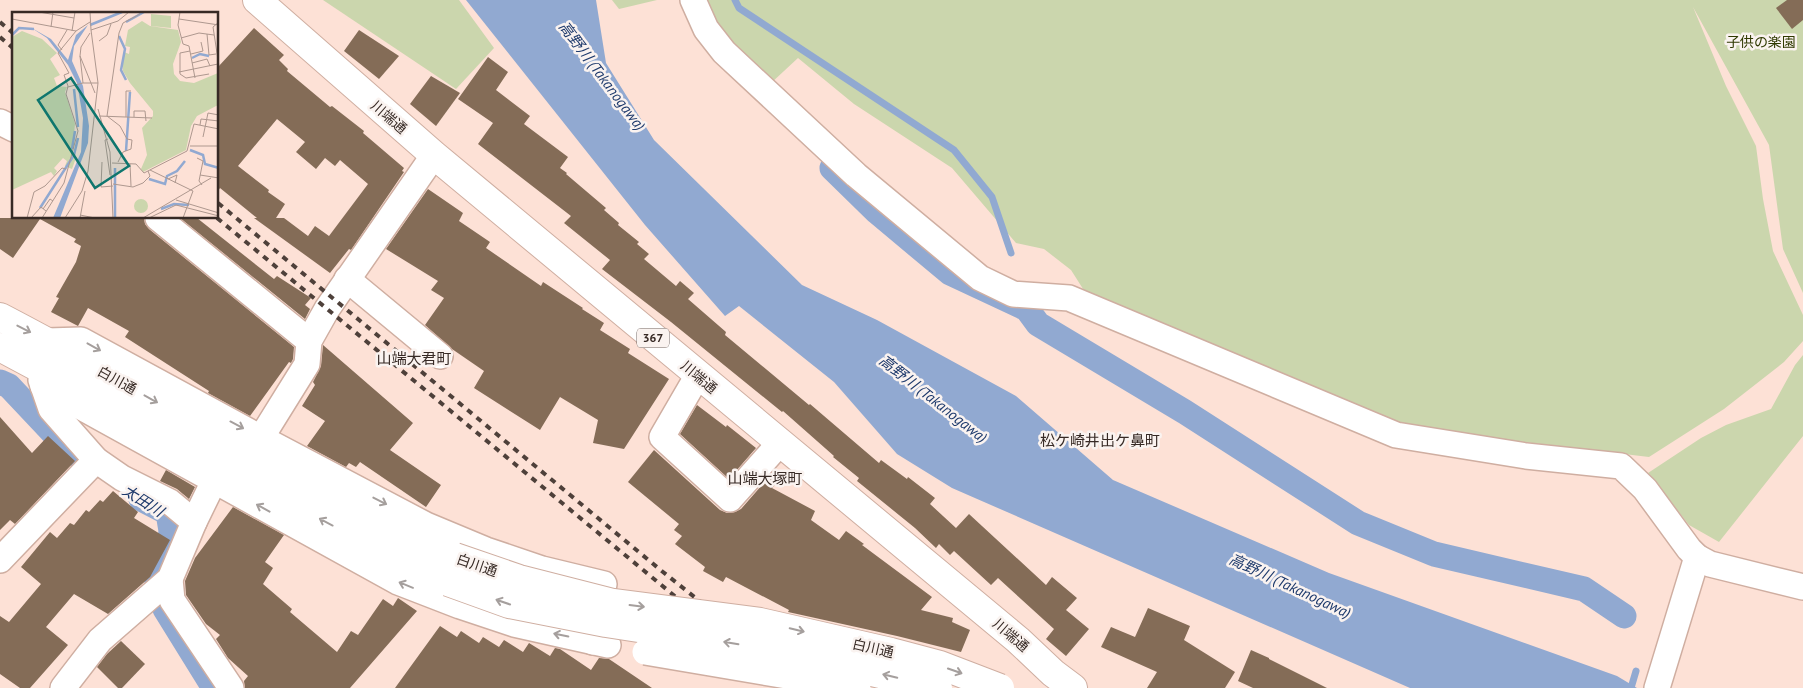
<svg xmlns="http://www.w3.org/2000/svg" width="1803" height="688" font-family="'PT Sans','Noto Sans JP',sans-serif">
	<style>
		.green { fill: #cbd6ad }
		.water { fill: #91a9d1 }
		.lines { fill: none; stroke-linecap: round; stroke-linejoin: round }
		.stream { stroke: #91a9d1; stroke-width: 7 }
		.canal { stroke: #91a9d1; stroke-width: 25 }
		.building { fill: #846c57; fill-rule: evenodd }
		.minor-casing { stroke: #cfaea1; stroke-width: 28 }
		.tertiary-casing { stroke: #cfaea1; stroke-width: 30 }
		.trunk-casing { stroke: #cfaea1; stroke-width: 30 }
		.minor { stroke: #fff; stroke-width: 25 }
		.tertiary { stroke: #fff; stroke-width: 28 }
		.trunk { stroke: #fff; stroke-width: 28 }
		.rail { stroke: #4e403a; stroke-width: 4; stroke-dasharray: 6 6; stroke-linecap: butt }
		.minor-bridge-casing { stroke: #cfaea1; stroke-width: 28; stroke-linecap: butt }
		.tertiary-bridge-casing { stroke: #cfaea1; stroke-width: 30; stroke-linecap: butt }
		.minor-bridge { stroke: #fff; stroke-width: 25 }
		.tertiary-bridge { stroke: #fff; stroke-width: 28 }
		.oneway { stroke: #a59f9d }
		.labels { text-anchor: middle; stroke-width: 5; stroke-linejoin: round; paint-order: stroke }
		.shield { fill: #faf3f0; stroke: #726662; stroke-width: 1 }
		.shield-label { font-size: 12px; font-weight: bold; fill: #372a25 }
		.park-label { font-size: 14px; fill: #2f3900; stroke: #faf3f0 }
		.street-label { font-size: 14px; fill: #372a25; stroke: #faf3f0 }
		.water-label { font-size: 15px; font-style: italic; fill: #1e3a6c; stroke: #faf3f0 }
		.neighbourhood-label { font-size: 15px; fill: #372a25; stroke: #faf3f0 }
		.inset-river { fill: none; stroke: #91a9d1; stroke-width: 2.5 }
		.inset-road { fill: none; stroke: #ae988f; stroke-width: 1 }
		.view { fill: #0f766e; fill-opacity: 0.15; stroke: #0f766e; stroke-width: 2.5 }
		.inset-edge { fill: none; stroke: #372a25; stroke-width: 2.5 }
	</style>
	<rect width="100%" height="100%" fill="#fde1d6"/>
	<!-- green -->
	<g class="green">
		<polygon points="323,0 459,0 494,48 456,89"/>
		<polygon points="612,0 657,0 619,9"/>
		<polygon points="706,0 1803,0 1803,293 1783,249 1769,145 1693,7 1726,86 1756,146 1763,199 1773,251 1803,315 1803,341 1784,362 1724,409 1649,457 1391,426 1085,292 1071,270 1044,249 1016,243 952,168 854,104 798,58 770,84 735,52 706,5"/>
		<polygon points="1803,355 1803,436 1719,542 1689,525 1648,473 1701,438 1726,425 1771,409 1795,365"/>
	</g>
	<!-- water -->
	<polygon class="water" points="466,0 596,0 606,63 654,140 802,285 877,320 1016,396 1113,480 1329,573 1617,676 1637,688 1410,688 952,488 897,454 834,382 739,306 725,316 645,225"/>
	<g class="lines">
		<!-- stream -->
		<g class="stream">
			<polyline points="735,0 739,8 954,150 992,197 1011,253"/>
			<polyline points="1631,688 1636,671"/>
		</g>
		<!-- canal -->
		<g class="canal">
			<polyline points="832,168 877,212 950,273 1027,309 1038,324 1185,412 1358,523 1434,554 1584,589 1624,616"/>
			<polyline points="0,382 9,386 56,436 91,467"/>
			<polyline points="141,499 168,513 171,531 170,540 157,582 165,609 214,688"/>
		</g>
	</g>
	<!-- building -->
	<g class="building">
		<polygon points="1787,0 1803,0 1803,20 1792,29 1776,8"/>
		<path d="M 254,28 L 284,55 L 279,60 L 288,69 L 287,71 L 330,107 L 332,106 L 364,131 L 363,133 L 404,168 L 402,171 L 404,172 L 351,250 L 349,249 L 330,273 L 254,218 L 257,218 L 220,188 L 218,191 L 218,67 ZM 277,119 L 305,142 L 296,152 L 316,169 L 325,158 L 335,166 L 340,160 L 368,184 L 329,236 L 315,226 L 308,236 L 284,218 L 276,218 L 285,204 L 268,192 L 269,190 L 238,166 Z"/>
		<polygon points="359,30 399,56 379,79 344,51"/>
		<polygon points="488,57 508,72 496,90 530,116 524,124 568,157 560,168 567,173 566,174 606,208 604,210 619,223 618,225 639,242 637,244 649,254 644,259 676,286 680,281 694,293 688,299 726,332 725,335 809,405 810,404 879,463 881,460 907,479 908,477 935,498 930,504 956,528 969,514 1046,585 1052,577 1077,598 1066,610 1089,629 1066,656 1046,639 1054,629 998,578 991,585 954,551 950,555 939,544 936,548 915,528 857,481 859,478 833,457 834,456 783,411 782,412 671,322 602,269 610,260 564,223 571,216 478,144 493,123 458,99"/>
		<polygon points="431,76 460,93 436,126 410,104"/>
		<polygon points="428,189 463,213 459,221 490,242 486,248 541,286 543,282 583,308 582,309 604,323 600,330 630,349 628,353 669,379 624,449 593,443 598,420 560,397 540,430 474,388 484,371 452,349 425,325 444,298 431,290 438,281 386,249"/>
		<polygon points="0,218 144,218 145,224 149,229 294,347 293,359 291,363 289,362 250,416 208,393 209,391 125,337 129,331 88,308 78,326 51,312 59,298 56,297 76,262 81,246 74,242 76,239 40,219 13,258 0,249"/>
		<polygon points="180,218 197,218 274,279 277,276 311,298 305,305 310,309 305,319"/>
		<polygon points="323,345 413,423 390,450 441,485 426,507 360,462 356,467 349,463 346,467 307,446 325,421 302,406 315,385 313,382 321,366"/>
		<polygon points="697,405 726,427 727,425 756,448 729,479 680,434"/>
		<polygon points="0,417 32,453 48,436 75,461 15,524 10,520 0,530"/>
		<polygon points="654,450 720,510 727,513 735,512 741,509 776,469 783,475 772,488 815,511 811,520 839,540 846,531 864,544 862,545 932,597 921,610 953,618 952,622 970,630 961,652 897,636 788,612 789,610 726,577 723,582 703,571 705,567 675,544 682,536 674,530 679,524 628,482"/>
		<polygon points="166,470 195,487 189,499 177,489 160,481"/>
		<polygon points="113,491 138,512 134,518 170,540 150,577 108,614 74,594 46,627 68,645 30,688 20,688 0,674 0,616 9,622 41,584 21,567 50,532 57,538 70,523 74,525 86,510 89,512 100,500 103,502"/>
		<polygon points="233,507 284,535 265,562 273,568 263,584 292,609 290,612 337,652 351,631 358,635 383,599 393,606 398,598 417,611 350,688 245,688 244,681 248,676 228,658 216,639 220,635 206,624 186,595 185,581 195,558"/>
		<polygon points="1148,608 1190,626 1184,640 1235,672 1225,688 1147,688 1157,672 1101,647 1111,627 1135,637"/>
		<polygon points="440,626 457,637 461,631 479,643 483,637 499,647 504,640 523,652 529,643 550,656 555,648 560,649 591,670 599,658 609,659 652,688 395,688"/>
		<polygon points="121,641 145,664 122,688 118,688 97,667 107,654"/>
		<polygon points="1251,650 1269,658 1269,659 1327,688 1253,688 1238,681"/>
	</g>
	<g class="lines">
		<!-- minor casing -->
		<g class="minor-casing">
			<g id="minor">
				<polyline points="693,0 706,29 724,52 856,175 980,278 1013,294 1069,298 1396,435 1526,456 1621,466 1645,489 1689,549 1697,557 1710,564 1803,587"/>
				<polyline points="0,122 14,129"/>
				<polyline points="158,218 309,341"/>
				<polyline points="347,279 440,356"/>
				<polyline points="47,341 81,340 261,438 426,525 486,550 542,569 604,584 593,642"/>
				<polyline points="698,375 662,437 730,499 771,453 778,442"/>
				<polyline points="41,380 51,409 96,460 122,478 170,502 194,522"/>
				<polyline points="43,386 398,582 460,606 514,624 608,645"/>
				<polyline points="261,438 307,364 309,341 327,309 434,155"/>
				<polyline points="0,560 96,460"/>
				<polyline points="170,579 172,600 231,688"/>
				<polyline points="63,688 100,640 170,579 194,522 214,481"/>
				<polyline points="1657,688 1697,557"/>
			</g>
		</g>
		<!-- tertiary casing -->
		<g class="tertiary-casing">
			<g id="tertiary">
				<path d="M 0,317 C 152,396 298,487 455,557"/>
				<polyline points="0,347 387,554 448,582"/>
			</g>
		</g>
		<!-- trunk casing -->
		<g class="trunk-casing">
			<polyline id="trunk" points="257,0 434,155 1018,640 1053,673 1073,688"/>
		</g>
		<!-- minor -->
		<use href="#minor" class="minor"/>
		<!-- tertiary -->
		<use href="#tertiary" class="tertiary"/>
		<!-- trunk -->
		<use href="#trunk" class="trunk"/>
		<!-- rail -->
		<g class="rail">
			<polyline points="0,22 14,34"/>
			<polyline points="0,37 14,49"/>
			<polyline points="218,203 663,572 809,688"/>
			<polyline points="217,218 786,688"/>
		</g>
		<!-- minor-bridge casing -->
		<g class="minor-bridge-casing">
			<polyline id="minor-bridge" points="645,652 858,688"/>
		</g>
		<!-- tertiary-bridge casing -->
		<g class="tertiary-bridge-casing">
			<g id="tertiary-bridge">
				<polyline points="455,557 519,579 613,603 760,622 891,652 940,665 1000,688"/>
				<polyline points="448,582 509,604 606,623 781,650 938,688"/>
			</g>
		</g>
		<!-- minor-bridge -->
		<use href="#minor-bridge" class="minor-bridge"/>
		<!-- tertiary-bridge -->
		<use href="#tertiary-bridge" class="tertiary-bridge"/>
	</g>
	<!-- one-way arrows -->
	<defs><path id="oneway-shaft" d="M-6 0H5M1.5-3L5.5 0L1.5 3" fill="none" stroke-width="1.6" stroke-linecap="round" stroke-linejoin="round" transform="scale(1.25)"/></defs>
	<g class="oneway">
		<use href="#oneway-shaft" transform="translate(24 329) rotate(27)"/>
		<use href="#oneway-shaft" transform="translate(94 347) rotate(29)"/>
		<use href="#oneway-shaft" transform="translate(151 399) rotate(29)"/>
		<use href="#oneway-shaft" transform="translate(237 425) rotate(28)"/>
		<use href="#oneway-shaft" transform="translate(380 501) rotate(27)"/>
		<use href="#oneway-shaft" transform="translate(263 508) rotate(-151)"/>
		<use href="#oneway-shaft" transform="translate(326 522) rotate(-152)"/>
		<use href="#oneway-shaft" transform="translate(406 585) rotate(-158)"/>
		<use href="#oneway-shaft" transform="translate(503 602) rotate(-161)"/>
		<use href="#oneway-shaft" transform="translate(637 606) rotate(7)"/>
		<use href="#oneway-shaft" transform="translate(797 630) rotate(13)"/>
		<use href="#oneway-shaft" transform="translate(561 635) rotate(-168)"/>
		<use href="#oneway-shaft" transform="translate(731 643) rotate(-171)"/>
		<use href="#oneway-shaft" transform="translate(955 671) rotate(19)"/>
		<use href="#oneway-shaft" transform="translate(890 676) rotate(-166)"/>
	</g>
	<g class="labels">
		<!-- shield labels -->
		<rect class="shield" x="637" y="328.5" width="32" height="19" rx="4"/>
		<g class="shield-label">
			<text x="653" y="342">367</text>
		</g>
		<!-- park labels -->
		<g class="park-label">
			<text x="1761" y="47">子供の楽園</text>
		</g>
		<!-- street labels -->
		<g class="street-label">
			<text transform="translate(389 117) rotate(41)" y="5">川端通</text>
			<text transform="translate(699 377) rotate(40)" y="5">川端通</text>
			<text transform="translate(117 380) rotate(29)" y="5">白川通</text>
			<text transform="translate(477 565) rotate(19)" y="5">白川通</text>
			<text transform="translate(1011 635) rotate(41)" y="5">川端通</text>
			<text transform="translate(873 648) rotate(13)" y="5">白川通</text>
		</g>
		<!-- water labels -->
		<g class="water-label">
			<text transform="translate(602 76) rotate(53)" y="5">高野川 (Takanogawa)</text>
			<text transform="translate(933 399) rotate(38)" y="5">高野川 (Takanogawa)</text>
			<text transform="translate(143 501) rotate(32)" y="5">太田川</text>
			<text transform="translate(1290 586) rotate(25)" y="5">高野川 (Takanogawa)</text>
		</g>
		<!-- neighbourhood labels -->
		<g class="neighbourhood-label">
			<text x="414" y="364">山端大君町</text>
			<text x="1100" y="446">松ケ崎井出ケ鼻町</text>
			<text x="765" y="484">山端大塚町</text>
		</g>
	</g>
	<!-- overview -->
	<g transform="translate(12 12)">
		<rect width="206" height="206" fill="#fde1d6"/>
		<path d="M 139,2 L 159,4 L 159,16 L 139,14 ZM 130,9 L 138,14 L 166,18 L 169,30 L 161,52 L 162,62 L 168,69 L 182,71 L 206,61 L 206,93 L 185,104 L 179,114 L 174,138 L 131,160 L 129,157 L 135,143 L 130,116 L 141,104 L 141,99 L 118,71 L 111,59 L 111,50 L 112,40 L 117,42 L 118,35 L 113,34 L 116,18 ZM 10,19 L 30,27 L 45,41 L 38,47 L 48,63 L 42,66 L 45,74 L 55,75 L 53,80 L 63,112 L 60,142 L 64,146 L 60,157 L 53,154 L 55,149 L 51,146 L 42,156 L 45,159 L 42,164 L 39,160 L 0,178 L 0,25 ZM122 194a7 7 0 1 1 14 0a7 7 0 1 1-14 0Z" fill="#cbd6ad"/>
		<path d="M 76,13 L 62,34 L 60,49 L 71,74 L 77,114 L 76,131 L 48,206 L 41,206 L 69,140 L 71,106 L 65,71 L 56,53 L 35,26 L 18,15 L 39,27 L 56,48 L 64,23 Z" fill="#91a9d1"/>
		<path class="inset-river" d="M 114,10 L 132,0M 78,13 L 110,0M 0,23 L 7,16 L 22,17M 107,24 L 113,37 L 109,58 L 114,68M 180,46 L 188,42 L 197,44M 62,77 L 66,115M 60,137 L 63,119M 178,138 L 191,143 L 193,152 L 207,156M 114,139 L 118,80M 137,167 L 153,172 L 155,164 L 165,159 L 173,149M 28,196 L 62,143 L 66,126M 149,197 L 162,192 L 177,193M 103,206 L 103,156"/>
		<path class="inset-road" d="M 27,0 L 62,6M 78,0 L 79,18M 168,0 L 166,13 L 171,32 L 177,34 L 183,66M 0,7 L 64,19M 167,7 L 207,13M 207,10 L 201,15 L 207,54M 39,15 L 41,0M 60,19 L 63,0M 78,21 L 69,35 L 68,44 L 83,81M 195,22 L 197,43 L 204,42M 169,26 L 187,21 L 202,23M 87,29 L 95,23 L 99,12M 50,38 L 46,33 L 55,18M 178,39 L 168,41 L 168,62 L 174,66 L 197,62M 179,42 L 191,39 L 189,30M 68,44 L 71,71 L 86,71M 180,51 L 195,47 L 198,54M 167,60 L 206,52M 56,75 L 71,71M 86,97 L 98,140 L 101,206M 87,104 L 140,106M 95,104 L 107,21 L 111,11 L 128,2M 95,104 L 108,114 L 115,127 L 120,128 L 119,137 L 111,140 L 106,150M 114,105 L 114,79 L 119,79M 122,105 L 122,99 L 133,99 L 134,109M 188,113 L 189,107 L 207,109M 191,125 L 196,101 L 207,103M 96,127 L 93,128 L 98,163M 178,134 L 207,134M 185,146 L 191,149 L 187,169 L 190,173M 90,150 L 89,175 L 101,174M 100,151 L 124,152 L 132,161 L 175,139 L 182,112 L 207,117M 118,152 L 119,174M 138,158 L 181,179 L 171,206M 188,163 L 207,166M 156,167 L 165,163 L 163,171M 101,172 L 121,175 L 131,171 L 138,164 L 136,159M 164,188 L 207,201M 31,197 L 38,187 L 41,189M 68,203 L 83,206M 15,206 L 22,180 L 33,174 L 50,156 L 54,157M 19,206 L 29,195 L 34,199M 30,206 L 52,171 L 66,119 L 54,82 L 56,74 L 52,63 L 57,61 L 46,41 L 64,19 L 78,10M 53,206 L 70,179 L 76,159 L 86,71 L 79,18 L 106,9 L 117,0M 68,206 L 73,179M 131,206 L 199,166M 137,206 L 164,193 L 207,204"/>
		<path class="view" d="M 59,66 L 117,154 L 83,176 L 26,88 Z"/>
		<rect width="206" height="206" class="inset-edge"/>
	</g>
</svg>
